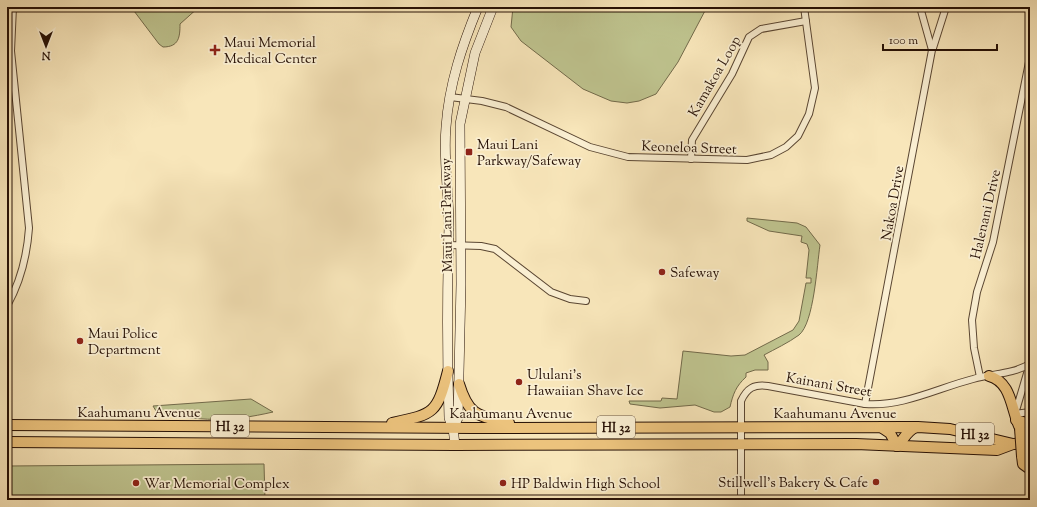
<svg xmlns="http://www.w3.org/2000/svg" width="1037" height="507" font-family="'Sorts Mill Goudy',serif">
	<style>
		.green { fill: #bfc48f; stroke: #726a4a }
		.lines { fill: none; stroke-linecap: round; stroke-linejoin: round }
		.street-casing { stroke: #5a4632; stroke-width: 8 }
		.secondary-casing { stroke: #261005; stroke-width: 10 }
		.primary-casing { stroke: #261005; stroke-width: 12 }
		.street { stroke: #faefd2; stroke-width: 6 }
		.secondary { stroke: #faefd2; stroke-width: 9 }
		.primary { stroke: #ecc37d; stroke-width: 10 }
		.primary-bridge-casing { stroke: #261005; stroke-width: 12; stroke-linecap: butt }
		.primary-bridge { stroke: #ecc37d; stroke-width: 10 }
		.poi-dot { fill: #8f2418; stroke: #faefd2; stroke-width: 1.5 }
		.labels { text-anchor: middle; stroke-width: 3.5; stroke-linejoin: round; paint-order: stroke }
		.shield { fill: #faefd2; stroke: #665342; stroke-width: 1 }
		.shield-label { font-size: 13px; font-weight: bold; fill: #261005 }
		.poi-label { font-size: 14px; fill: #261005; stroke: #faefd2; text-anchor: start }
		.street-label { font-size: 14px; fill: #261005; stroke: #faefd2 }
	</style>
	<rect width="100%" height="100%" fill="#f8e6ba"/>
	<filter id="stains"><feTurbulence type="fractalNoise" baseFrequency=".005" numOctaves="4"/><feColorMatrix values="0 0 0 0 .2 0 0 0 0 .09 0 0 0 0 .02 0 0 0 .5 -.17"/></filter>
	<radialGradient id="worn" r=".72"><stop offset=".6" stop-color="#630" stop-opacity="0"/><stop offset="1" stop-color="#630" stop-opacity=".3"/></radialGradient>
	<!-- green -->
	<g class="green">
		<path d="M 131,7 L 199,7 L 180,24 C 180,37 179,47 163,47 L 159,44 Z"/>
		<polygon points="513,7 707,7 678,62 656,94 639,101 627,103 611,101 583,89 521,41 511,27"/>
		<path d="M 747,218 L 797,223 L 806,227 L 820,245 C 817,265 814,323 799,335 C 788,343 775,349 764,355 L 768,362 L 768,370 L 755,370 L 746,373 L 746,377 C 736,386 733,394 730,407 L 721,412 L 714,412 L 695,405 L 660,408 L 630,404 L 629,401 L 661,401 L 662,398 L 677,399 L 683,351 L 731,356 L 745,355 L 793,330 L 799,321 L 806,283 L 811,283 L 811,278 L 806,278 L 809,250 L 807,244 L 801,242 L 802,236 L 769,231 L 747,221 Z"/>
		<path d="M 251,399 L 273,412 C 230,422 199,422 156,411 L 153,406 Z"/>
		<polygon points="264,464 265,500 7,500 7,466"/>
	</g>
	<g class="lines">
		<!-- street casing -->
		<g class="street-casing">
			<g id="street">
				<polyline points="933,48 946,7"/>
				<polyline points="450,97 482,101 506,107 590,147 628,157 747,160 771,155 786,147 798,136 809,114 815,88 804,7"/>
				<polyline points="691,159 692,140 732,74 749,37 761,29 806,21"/>
				<polyline points="448,245 481,246 495,249 551,292 570,299 586,301"/>
				<path d="M 7,306 C 21,281 27,257 29,228 L 11,51 L 13,7"/>
				<polyline points="1030,363 1015,414 1030,412"/>
				<polyline points="980,377 974,348 972,320 977,292 993,242 1030,57"/>
				<polyline points="865,404 932,50 920,7"/>
				<path d="M 741,500 L 741,401 C 747,388 754,384 768,386 L 865,404 C 903,407 938,388 973,379 C 994,373 1010,375 1030,364"/>
			</g>
		</g>
		<!-- secondary casing -->
		<g class="secondary-casing">
			<g id="secondary">
				<polyline points="453,428 458,418 461,284 460,124 475,53 493,7"/>
				<path d="M 455,445 L 453,428 L 449,418 C 447,354 447,291 449,227 C 449,194 443,160 446,127 C 449,84 462,46 478,7"/>
			</g>
		</g>
		<!-- primary casing -->
		<g class="primary-casing">
			<g id="primary">
				<path d="M 989,376 C 1012,382 1011,410 1020,428"/>
				<path d="M 459,384 C 469,417 479,416 509,423"/>
				<polyline points="1016,420 1030,424"/>
				<path d="M 392,423 C 434,414 437,414 448,371"/>
				<polyline points="7,425 471,428 918,427 950,429 1013,444"/>
				<polyline points="881,427 890,433 897,446"/>
				<polyline points="7,442 455,445 856,444 997,450 1013,444 1030,443"/>
				<path d="M 897,446 C 904,440 906,431 916,427"/>
				<polyline points="1022,456 1023,464 1030,469"/>
			</g>
		</g>
		<!-- street -->
		<use href="#street" class="street"/>
		<!-- secondary -->
		<use href="#secondary" class="secondary"/>
		<!-- primary -->
		<use href="#primary" class="primary"/>
		<!-- primary-bridge casing -->
		<g class="primary-bridge-casing">
			<polyline id="primary-bridge" points="1020,428 1022,456"/>
		</g>
		<!-- primary-bridge -->
		<use href="#primary-bridge" class="primary-bridge"/>
	</g>
	<!-- markers -->
	<g class="poi-dot">
		<path d="M213 44h4v4h4v4h-4v4h-4v-4h-4v-4h4z"/>
		<rect x="465" y="148" width="8" height="8" rx="2"/>
		<circle cx="662" cy="272" r="4"/>
		<circle cx="80" cy="341" r="4"/>
		<circle cx="519" cy="382" r="4"/>
		<circle cx="876" cy="482" r="4"/>
		<circle cx="136" cy="483" r="4"/>
		<circle cx="503" cy="483" r="4"/>
	</g>
	<g class="labels">
		<!-- shield labels -->
		<g class="shield">
			<rect x="211" y="415" width="38" height="22" rx="3"/>
			<rect x="597" y="416" width="38" height="22" rx="3"/>
			<rect x="956" y="423" width="38" height="22" rx="3"/>
		</g>
		<g class="shield-label">
			<text x="230" y="431">HI 32</text>
			<text x="616" y="432">HI 32</text>
			<text x="975" y="439">HI 32</text>
		</g>
		<!-- poi labels -->
		<g class="poi-label">
			<text x="224" y="47">Maui Memorial<tspan x="224" dy="16">Medical Center</tspan></text>
			<text x="477" y="149">Maui Lani<tspan x="477" dy="16">Parkway/Safeway</tspan></text>
			<text x="670" y="277">Safeway</text>
			<text x="88" y="338">Maui Police<tspan x="88" dy="16">Department</tspan></text>
			<text x="527" y="379">Ululani's<tspan x="527" dy="16">Hawaiian Shave Ice</tspan></text>
			<text x="868" y="487" text-anchor="end">Stillwell's Bakery &amp; Cafe</text>
			<text x="144" y="488">War Memorial Complex</text>
			<text x="511" y="488">HP Baldwin High School</text>
		</g>
		<!-- street labels -->
		<g class="street-label">
			<text transform="translate(714 76) rotate(-60)" y="5">Kamakoa Loop</text>
			<text transform="translate(689 147) rotate(2)" y="5">Keoneloa Street</text>
			<text transform="translate(892 203) rotate(-80)" y="5">Nakoa Drive</text>
			<text transform="translate(985 214) rotate(-77)" y="5">Halenani Drive</text>
			<text transform="translate(446 215) rotate(-91)" y="5">Maui Lani Parkway</text>
			<text transform="translate(829 384) rotate(10)" y="5">Kainani Street</text>
			<text x="139" y="417">Kaahumanu Avenue</text>
			<text x="511" y="418">Kaahumanu Avenue</text>
			<text x="835" y="418">Kaahumanu Avenue</text>
		</g>
	</g>
	<!-- margin -->
	<rect width="1037" height="507" fill="none" stroke="#f8e6ba" stroke-width="24"/>
	<rect x="8" y="8" width="1021" height="491" fill="none" stroke="#261005" stroke-width="2"/>
	<rect x="12" y="12" width="1013" height="483" fill="none" stroke="#261005"/>
	<!-- north arrow -->
	<g transform="translate(46 46) rotate(180)" stroke="#faefd2" stroke-width="3" paint-order="stroke">
	<path d="M0-3L7 15L0 10L-7 15Z" fill="#261005"/>
	<text y="-6" font-size="11" font-weight="bold" text-anchor="middle" fill="#261005">N</text>
	</g>
	<!-- scale -->
	<path d="M883 44v6h114v-6" fill="none" stroke="#261005" stroke-width="2"/>
	<text x="889" y="44" font-size="12" fill="#261005" stroke="#faefd2" stroke-width="3" paint-order="stroke">100 m</text>
	<rect width="100%" height="100%" filter="url(#stains)"/>
	<rect width="100%" height="100%" fill="url(#worn)"/>
</svg>
